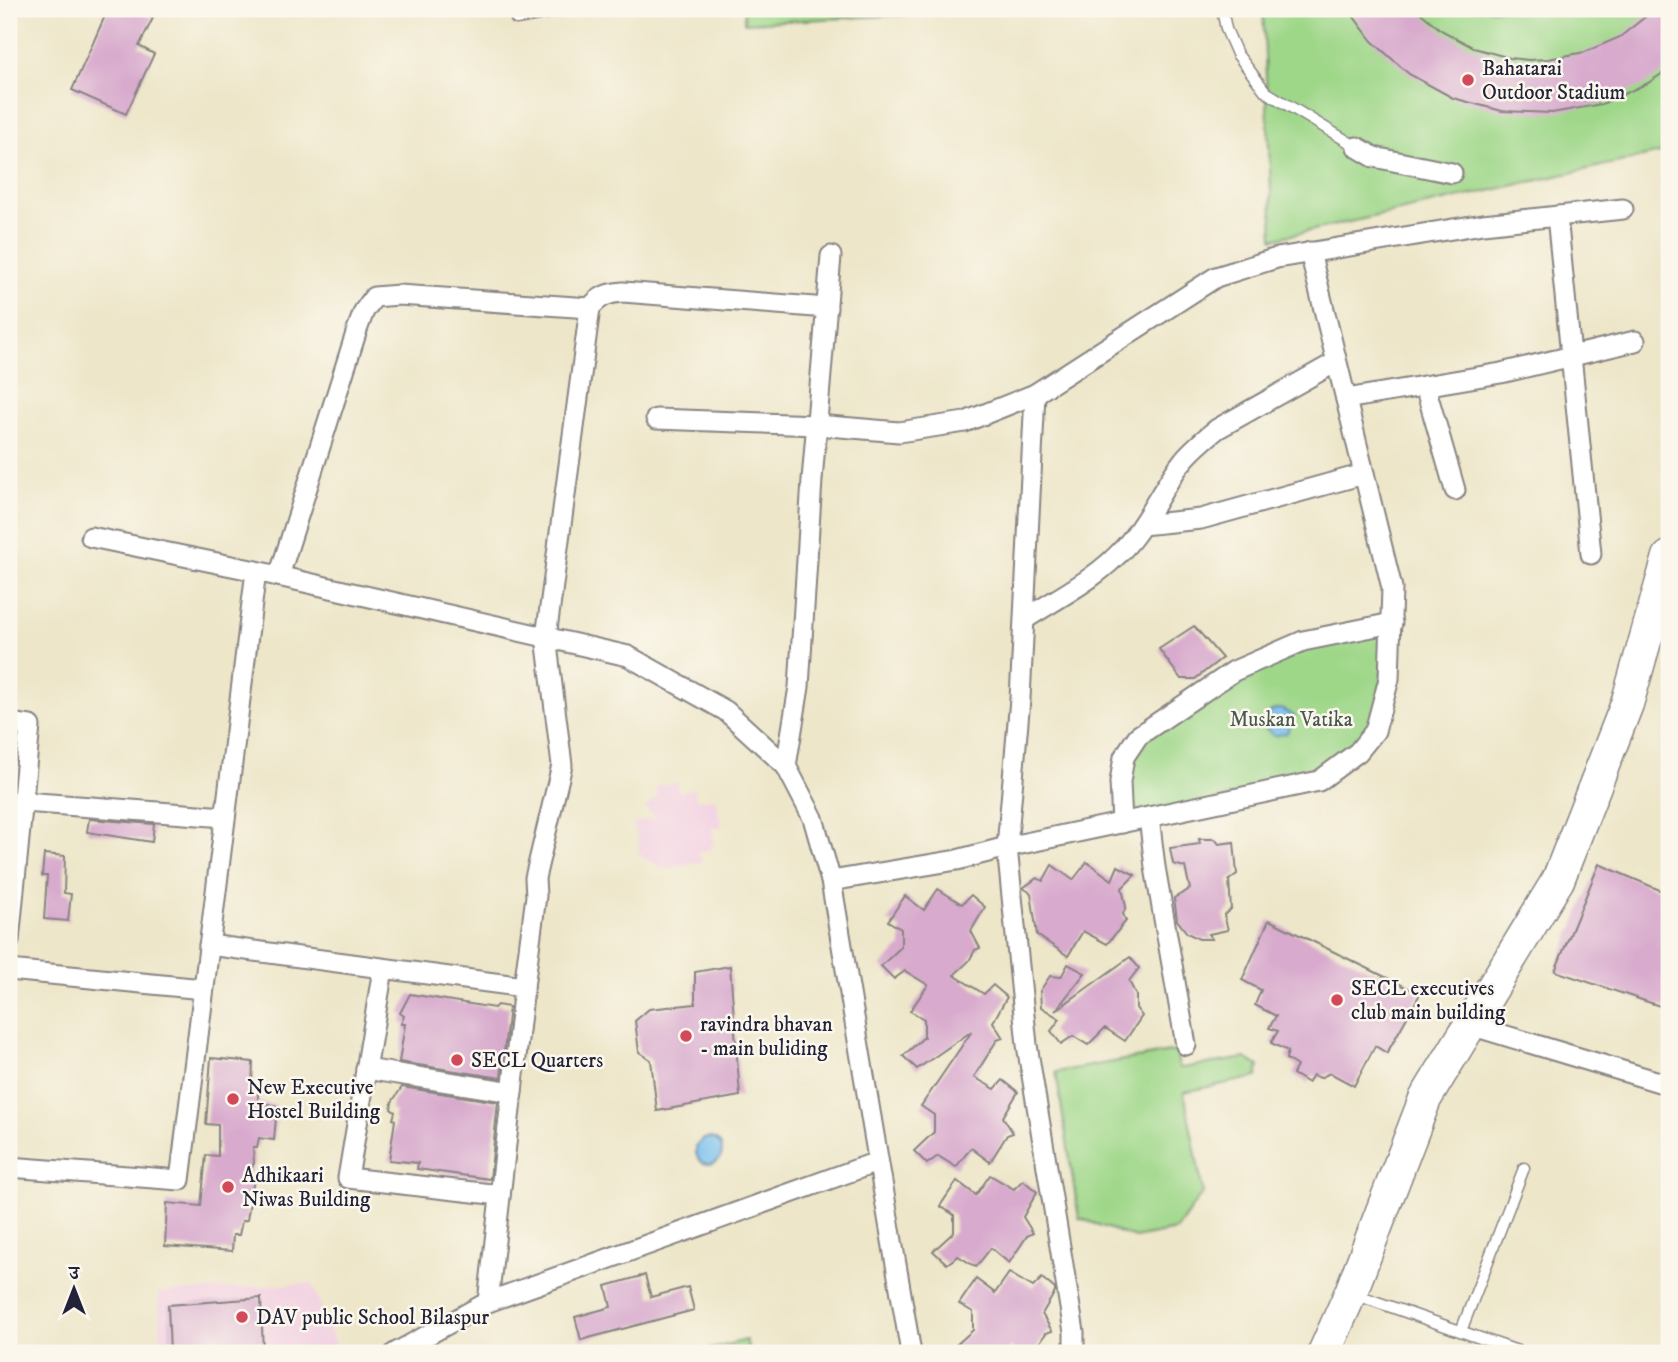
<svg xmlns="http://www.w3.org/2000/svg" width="1678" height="1362" font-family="'IM FELL DW Pica','Noto Serif Devanagari',serif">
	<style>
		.built { fill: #f2cfe1 }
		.green { fill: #9fd789; stroke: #607c62; stroke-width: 2 }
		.water { fill: #75beed; stroke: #4c7094; stroke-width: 2 }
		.building { fill: #d8aacd }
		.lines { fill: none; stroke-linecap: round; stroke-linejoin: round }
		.service-casing { stroke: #888482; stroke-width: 13 }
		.minor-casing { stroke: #888482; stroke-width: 23 }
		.primary-casing { stroke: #888482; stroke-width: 35 }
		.service { stroke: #fff; stroke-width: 10 }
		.minor { stroke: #fff; stroke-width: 19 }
		.primary { stroke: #fff; stroke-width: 32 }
		.poi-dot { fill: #d1495b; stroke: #fbf7ec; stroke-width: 2.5 }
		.labels { text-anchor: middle; stroke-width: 5; stroke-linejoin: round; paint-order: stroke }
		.poi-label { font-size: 21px; fill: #22223b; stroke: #fbf7ec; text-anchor: start }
		.park-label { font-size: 21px; fill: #485852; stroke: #fbf7ec }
	</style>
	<rect width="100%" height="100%" fill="#fbf7ec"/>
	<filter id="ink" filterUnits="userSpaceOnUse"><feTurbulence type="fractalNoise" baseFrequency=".0143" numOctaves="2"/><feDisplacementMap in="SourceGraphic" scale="14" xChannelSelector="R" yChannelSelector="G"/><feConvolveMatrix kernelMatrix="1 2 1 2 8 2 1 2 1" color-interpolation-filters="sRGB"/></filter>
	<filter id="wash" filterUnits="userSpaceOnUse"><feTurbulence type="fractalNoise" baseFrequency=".00686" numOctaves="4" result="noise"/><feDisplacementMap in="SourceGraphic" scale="28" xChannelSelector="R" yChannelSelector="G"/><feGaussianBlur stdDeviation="1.57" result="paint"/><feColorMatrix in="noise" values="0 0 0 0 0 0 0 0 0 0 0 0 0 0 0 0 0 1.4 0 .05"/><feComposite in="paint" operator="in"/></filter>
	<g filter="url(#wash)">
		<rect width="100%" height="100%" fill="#ede6c9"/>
		<!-- built -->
		<g class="built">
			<polygon points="677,782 679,792 694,789 697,800 715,798 722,826 711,829 714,838 711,849 699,853 702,862 663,869 640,855 638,844 640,843 633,823 657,818 645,808 657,797 656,786"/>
			<polygon points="312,1283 334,1341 335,1353 162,1353 158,1293"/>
		</g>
		<!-- green -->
		<g class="green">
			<polygon points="744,9 925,9 925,14 744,23"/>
			<polygon points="1263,9 1669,9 1669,151 1273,239"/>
			<polygon points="1389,625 1375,731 1337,769 1122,823 1124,757 1234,671"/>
			<polygon points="1176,1051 1179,1067 1182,1068 1245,1058 1259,1066 1257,1077 1184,1092 1203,1192 1176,1230 1135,1238 1079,1218 1056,1072"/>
			<polygon points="746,1340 750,1353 695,1353"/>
		</g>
		<!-- water -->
		<g class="water">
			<path d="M 1281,709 L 1294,716 L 1287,733 L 1274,736 L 1265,728 C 1264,717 1268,709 1281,709 Z"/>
			<circle cx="709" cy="1151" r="13"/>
		</g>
		<g id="blocks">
			<!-- building -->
			<g class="building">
				<polygon points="108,9 130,9 153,18 139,46 154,54 126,114 72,90"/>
				<polygon points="1348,9 1416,9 1441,30 1474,48 1510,58 1529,60 1548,59 1585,52 1620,37 1655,9 1669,9 1669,69 1648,83 1602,104 1552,113 1502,111 1453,98 1409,74 1372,41"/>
				<polygon points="1194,626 1222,658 1195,679 1181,679 1159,649"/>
				<polygon points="89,819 154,824 152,842 87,832"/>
				<polygon points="1199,839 1215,839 1219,844 1234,842 1237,874 1229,880 1231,909 1224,915 1228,930 1209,934 1212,939 1199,939 1187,933 1177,920 1174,898 1190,889 1185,867 1173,864 1170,848 1200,844"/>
				<polygon points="44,854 65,856 64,893 71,894 68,921 44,919 47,876 42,876"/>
				<polygon points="1087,862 1112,880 1118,866 1135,875 1122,888 1126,907 1123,914 1126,921 1107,944 1083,931 1068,956 1037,935 1031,893 1023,888 1037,878 1043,881 1052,865 1073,880"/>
				<polygon points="1599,864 1669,894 1669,1009 1555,971"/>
				<polygon points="938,889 962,904 971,895 985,907 971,931 980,948 975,950 969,961 954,975 984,994 993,985 1007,997 993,1022 1003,1038 997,1040 974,1077 995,1089 1003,1080 1018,1092 1003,1117 1013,1133 1007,1135 990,1162 971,1148 956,1167 938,1156 927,1164 914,1151 934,1132 934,1115 921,1106 972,1031 917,1069 903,1056 924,1037 924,1019 910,1011 928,985 905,971 894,979 881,966 901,947 901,929 888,921 905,896 924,910"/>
				<polygon points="1269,920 1420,994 1387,1053 1375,1046 1354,1086 1330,1073 1320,1078 1313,1075 1308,1083 1293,1074 1297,1066 1286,1059 1288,1051 1271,1043 1278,1031 1269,1028 1276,1016 1255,1005 1261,990 1242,980"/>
				<polygon points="1130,957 1139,968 1129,981 1136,995 1136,1008 1142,1016 1125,1041 1105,1028 1088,1045 1073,1036 1061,1044 1051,1031 1060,1019 1041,1007 1040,991 1050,976 1061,977 1068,964 1085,973 1055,1011"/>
				<polygon points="730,966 740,1096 657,1111 651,1060 639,1052 635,1021 649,1009 695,1004 695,972"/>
				<polygon points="410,994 494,1008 497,1005 509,1007 501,1078 399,1062 405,1024 401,1024 404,1016 400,1013"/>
				<polygon points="211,1058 253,1062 252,1085 258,1087 258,1102 277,1106 274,1140 259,1138 257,1148 253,1148 254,1163 246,1179 254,1179 247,1220 242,1221 239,1235 233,1235 232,1251 165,1246 167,1203 201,1206 206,1155 218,1156 218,1125 206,1124"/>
				<polygon points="402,1087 498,1102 490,1179 417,1169 418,1163 389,1160 395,1120 393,1119 395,1112 391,1109 392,1102"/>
				<polygon points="990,1175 1014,1189 1023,1180 1037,1192 1023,1217 1033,1233 1027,1236 1009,1263 991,1248 976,1267 958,1256 947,1264 933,1251 954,1232 954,1215 940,1206 957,1181 976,1195"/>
				<polygon points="1009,1273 1033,1287 1042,1278 1055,1289 1055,1292 1042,1314 1052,1331 1046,1333 1033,1353 1019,1353 1010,1346 1005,1353 947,1353 973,1330 973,1312 959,1304 976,1279 995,1293"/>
				<polygon points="645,1275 651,1297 688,1287 694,1310 581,1340 575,1317 611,1307 606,1286"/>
				<polygon points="261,1298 263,1353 170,1353 168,1305"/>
			</g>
		</g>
	</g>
	<g filter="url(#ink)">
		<use href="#blocks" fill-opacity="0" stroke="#888482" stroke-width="2"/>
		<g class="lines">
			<!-- service casing -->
			<g class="service-casing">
				<g id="service">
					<polyline points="1222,9 1226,29 1237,54 1266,92 1357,147"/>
					<polyline points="516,19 571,9"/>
					<polyline points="1354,1294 1523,1353"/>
					<polyline points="1461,1331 1524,1168"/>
				</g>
			</g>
			<!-- minor casing -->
			<g class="minor-casing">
				<g id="minor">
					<polyline points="1357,147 1374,157 1452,173"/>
					<polyline points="1557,216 1591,554"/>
					<polyline points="1425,386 1455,490"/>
					<polyline points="1035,394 1020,699 1007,847 1027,1045 1074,1332 1074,1353"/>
					<polyline points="1346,399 1501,373 1635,341"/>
					<polyline points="656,419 817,425 899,432 965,422 1035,394 1216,277 1277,258 1483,224 1623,209"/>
					<polyline points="1142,525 1201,519 1364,474"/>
					<polyline points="91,537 256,571 628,656 726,711 786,766 813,818 831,881 911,1353"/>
					<polyline points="279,576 357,330 364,311 374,297 399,295 590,308"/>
					<path d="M 1025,619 C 1059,597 1098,578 1125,547 C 1148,522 1161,489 1182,462 C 1192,449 1205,439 1217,429 L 1336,362"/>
					<polyline points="9,723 30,726 9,941"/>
					<polyline points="786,766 799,687 812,480 831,256"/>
					<polyline points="24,802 225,817"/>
					<polyline points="1149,817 1155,867 1186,1045"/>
					<polyline points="1122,823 1120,782 1124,757 1138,736 1234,671 1303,641 1392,623"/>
					<polyline points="831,881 957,860 1007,847 1319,781 1358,752 1375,731 1389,679 1392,588 1310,252"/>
					<polyline points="209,945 524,987 488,1302"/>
					<polyline points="383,969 348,1178 500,1195"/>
					<polyline points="9,970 203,989"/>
					<path d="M 524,987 L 536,896 L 535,878 L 562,765 L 546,637 L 590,308 C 600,296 608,293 623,292 L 827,308"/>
					<polyline points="1470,1025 1669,1085"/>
					<polyline points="366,1069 512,1092"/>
					<polyline points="9,1167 180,1180 256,571"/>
					<polyline points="395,1353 488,1302 877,1162"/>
				</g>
			</g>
			<!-- primary casing -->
			<g class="primary-casing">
				<polyline id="primary" points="1324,1353 1351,1292 1425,1099 1558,880 1627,704 1669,557"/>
			</g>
			<!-- service -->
			<use href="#service" class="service"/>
			<!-- minor -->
			<use href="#minor" class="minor"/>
			<!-- primary -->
			<use href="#primary" class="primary"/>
		</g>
	</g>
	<!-- markers -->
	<g class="poi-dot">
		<circle cx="1468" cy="80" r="7"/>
		<circle cx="1337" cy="1000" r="7"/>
		<circle cx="686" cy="1036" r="7"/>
		<circle cx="457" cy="1060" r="7"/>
		<circle cx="233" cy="1099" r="7"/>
		<circle cx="228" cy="1187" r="7"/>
		<circle cx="242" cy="1317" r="7"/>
	</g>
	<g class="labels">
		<!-- poi labels -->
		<g class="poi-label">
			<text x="1482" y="75">Bahatarai<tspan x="1482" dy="24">Outdoor Stadium</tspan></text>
			<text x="1351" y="995">SECL executives<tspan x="1351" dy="24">club main building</tspan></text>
			<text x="700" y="1031">ravindra bhavan<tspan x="700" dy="24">- main buliding</tspan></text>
			<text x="471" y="1067">SECL Quarters</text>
			<text x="247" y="1094">New Executive<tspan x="247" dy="24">Hostel Building</tspan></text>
			<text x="242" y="1182">Adhikaari<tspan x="242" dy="24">Niwas Building</tspan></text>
			<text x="256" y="1324">DAV public School Bilaspur</text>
		</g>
		<!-- park labels -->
		<g class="park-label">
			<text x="1291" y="726">Muskan Vatika</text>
		</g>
	</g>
	<!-- margin -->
	<rect width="1678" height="1362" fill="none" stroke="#fbf7ec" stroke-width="35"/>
	<!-- north arrow -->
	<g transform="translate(74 1289)" stroke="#fbf7ec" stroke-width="5" paint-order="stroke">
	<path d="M0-5L12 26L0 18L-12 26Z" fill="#22223b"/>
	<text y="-10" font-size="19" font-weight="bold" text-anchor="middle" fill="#22223b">उ</text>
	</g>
</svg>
